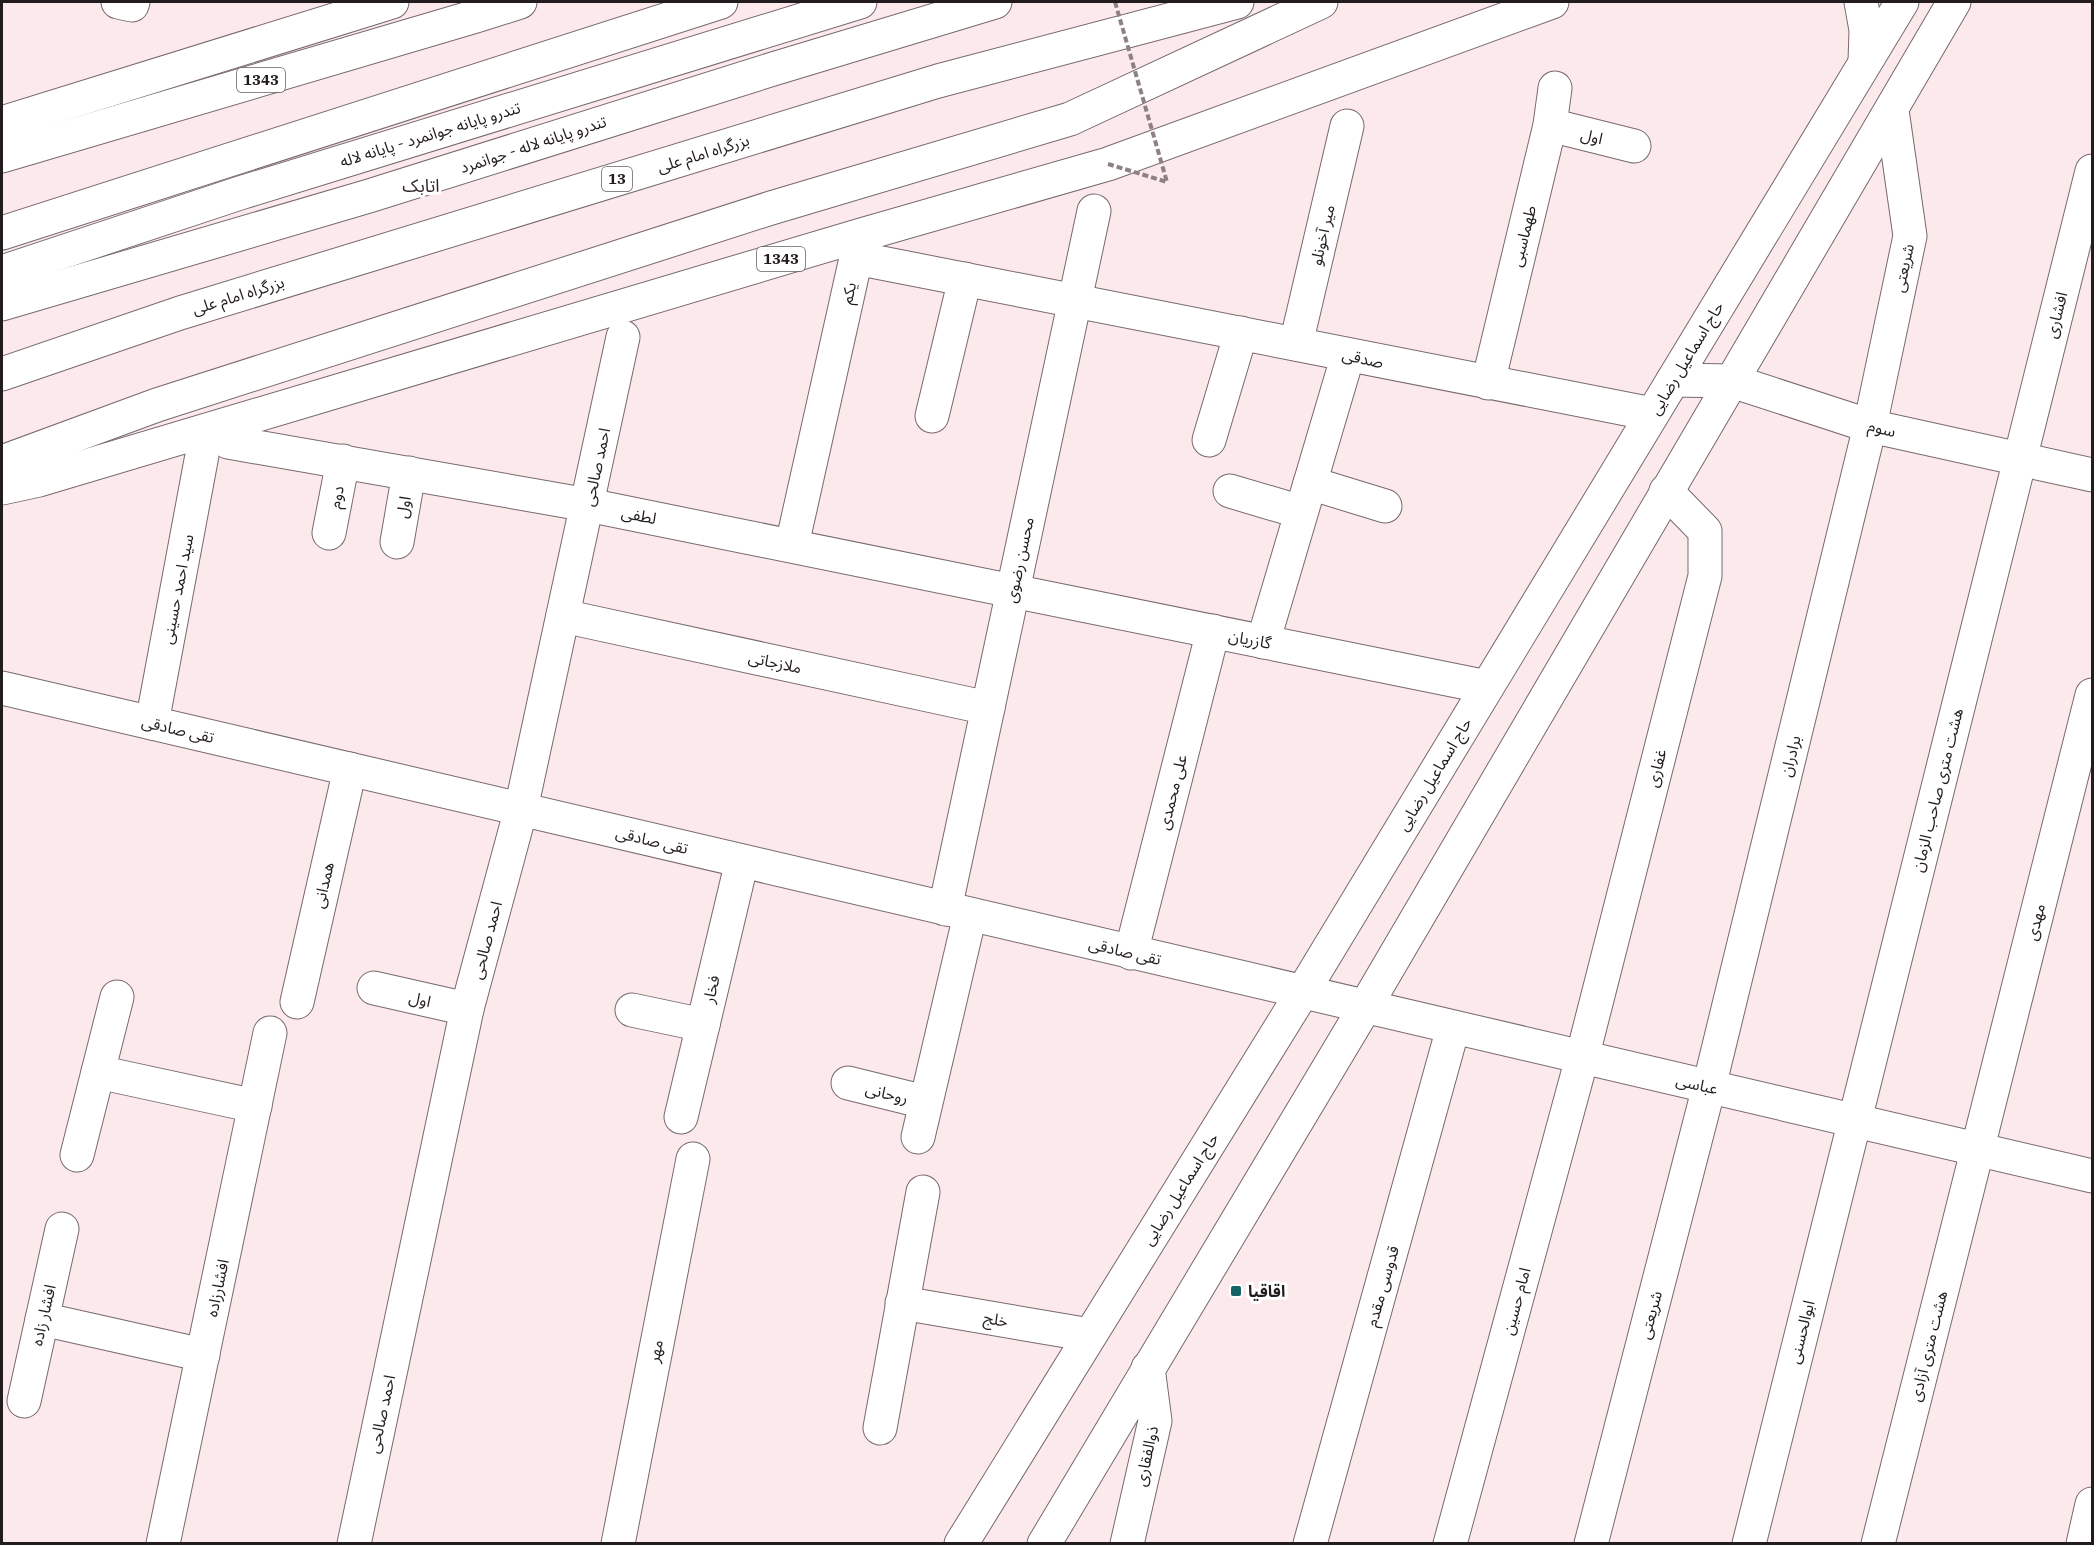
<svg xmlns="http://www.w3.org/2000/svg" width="2094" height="1545" font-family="'IBM Plex Serif','Noto Sans Arabic',serif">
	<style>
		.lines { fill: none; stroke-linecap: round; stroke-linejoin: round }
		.minor-casing { stroke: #78696c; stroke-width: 35 }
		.major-casing { stroke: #78696c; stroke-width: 35 }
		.highway-casing { stroke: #78696c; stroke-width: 35 }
		.minor { stroke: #fff; stroke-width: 33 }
		.major { stroke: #fff; stroke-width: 33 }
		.highway { stroke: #fff; stroke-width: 33 }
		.path-bridge { stroke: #8d8183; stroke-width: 4; stroke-dasharray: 6 3; stroke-linecap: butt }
		.poi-dot { fill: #146466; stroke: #fff; stroke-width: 2 }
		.labels { text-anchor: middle; stroke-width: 6; stroke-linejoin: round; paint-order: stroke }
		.shield { fill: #fff; stroke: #656062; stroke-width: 1.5 }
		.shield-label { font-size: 15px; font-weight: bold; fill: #231c1e }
		.street-label { font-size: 16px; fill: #231c1e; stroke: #fff }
		.poi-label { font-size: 16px; font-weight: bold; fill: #231c1e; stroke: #fff; text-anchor: start }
		.neighbourhood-label { font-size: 18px; fill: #332628; stroke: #fff }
	</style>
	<rect width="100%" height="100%" fill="#fbe9ec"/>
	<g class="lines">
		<!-- minor casing -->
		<g class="minor-casing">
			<g id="minor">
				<polyline points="118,2 132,5 133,2"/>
				<polyline points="1550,125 1634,146"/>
				<polyline points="2,272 240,193 860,2"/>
				<polyline points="2,304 369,196 773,69 995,2"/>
				<polyline points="1296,344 1347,126"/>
				<polyline points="1673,380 1732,381 1870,426 2092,475"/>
				<polyline points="1488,383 1550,125 1555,88"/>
				<polyline points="932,416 965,279"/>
				<polyline points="1209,440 1241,333"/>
				<polyline points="228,442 588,505 1487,687"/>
				<polyline points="1310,483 1385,506"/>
				<polyline points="1230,491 1301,512"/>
				<polyline points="329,533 343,461"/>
				<polyline points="397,542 409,473"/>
				<polyline points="792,545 856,258 1652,414"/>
				<polyline points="563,616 988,708"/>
				<polyline points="1263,642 1348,355"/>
				<polyline points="2,688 2092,1176"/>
				<polyline points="152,723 202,455"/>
				<polyline points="945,909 1094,211"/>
				<polyline points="1131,953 1213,631"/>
				<polyline points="374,988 467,1009"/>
				<polyline points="297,1002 350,769"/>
				<polyline points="632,1010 703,1025"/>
				<polyline points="98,1072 255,1106"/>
				<polyline points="848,1083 925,1102"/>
				<polyline points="681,1117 742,861"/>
				<polyline points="918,1137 970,915"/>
				<polyline points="77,1155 117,997"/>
				<polyline points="902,1303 1090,1335"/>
				<polyline points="42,1319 203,1355"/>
				<polyline points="24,1401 62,1229"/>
				<polyline points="880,1428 923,1192"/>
				<polyline points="163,1544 270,1033"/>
				<polyline points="354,1544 467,1009 521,809 623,337"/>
				<polyline points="618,1544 693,1159"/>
				<polyline points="1127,1544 1155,1421 1148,1368"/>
				<polyline points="1310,1544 1453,1028"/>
				<polyline points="1450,1544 1582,1058 1705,576 1705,531 1666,491"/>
				<polyline points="1591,1544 1709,1087 1870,426 1910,236 1892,110"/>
				<polyline points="1749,1544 2092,171"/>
				<polyline points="1878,1544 2092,695"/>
				<polyline points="2083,1544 2092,1504"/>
			</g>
		</g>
		<!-- major casing -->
		<g class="major-casing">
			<g id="major">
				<polyline points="2,123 392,2"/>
				<polyline points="961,1544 1302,993 1902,2"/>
				<polyline points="1044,1544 1365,1007 1954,2"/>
			</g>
		</g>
		<!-- highway casing -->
		<g class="highway-casing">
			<g id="highway">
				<polyline points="1861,2 1866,30 1865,62"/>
				<polyline points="2,156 476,16 520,2"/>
				<polyline points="2,233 721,2"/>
				<polyline points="2,374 180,313 938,81 1237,2"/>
				<polyline points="2,462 157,405 771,208 1070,119 1321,2"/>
				<polyline points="2,488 39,480 861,235 1108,164 1552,2"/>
			</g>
		</g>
		<!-- minor -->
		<use href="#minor" class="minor"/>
		<!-- major -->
		<use href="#major" class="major"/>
		<!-- highway -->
		<use href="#highway" class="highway"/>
		<!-- path-bridge -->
		<polyline class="path-bridge" points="1108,164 1167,182 1115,2"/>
	</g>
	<!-- markers -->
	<rect class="poi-dot" x="1230" y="1285" width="12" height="12" rx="3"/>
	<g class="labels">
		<!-- shield labels -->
		<g class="shield">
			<rect x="237" y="68" width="48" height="24" rx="4.5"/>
			<rect x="602" y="167" width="30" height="24" rx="4.5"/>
			<rect x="757" y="247" width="48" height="24" rx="4.5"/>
		</g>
		<g class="shield-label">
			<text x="261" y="85">1343</text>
			<text x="617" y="184">13</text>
			<text x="781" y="264">1343</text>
		</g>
		<!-- street labels -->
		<g class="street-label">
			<text transform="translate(430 134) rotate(-17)" y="6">تندرو پایانه جوانمرد - پایانه لاله</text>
			<text transform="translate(1592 136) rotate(14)" y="6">اول</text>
			<text transform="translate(533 144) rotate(-18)" y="6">تندرو پایانه لاله - جوانمرد</text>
			<text transform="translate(703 153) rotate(-17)" y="6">بزرگراه امام علی</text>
			<text transform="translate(1322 235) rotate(-77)" y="6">میر آخونلو</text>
			<text transform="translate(1523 236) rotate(-76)" y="6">طهماسبی</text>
			<text transform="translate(1903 268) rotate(-78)" y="6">شریعتی</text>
			<text transform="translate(848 293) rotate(-77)" y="6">یکم</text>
			<text transform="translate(238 295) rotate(-17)" y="6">بزرگراه امام علی</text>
			<text transform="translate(2056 315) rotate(-76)" y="6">افشاری</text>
			<text transform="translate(1363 358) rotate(12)" y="6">صدقی</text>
			<text transform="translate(1686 358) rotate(-59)" y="6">حاج اسماعیل رضایی</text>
			<text transform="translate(1882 428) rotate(14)" y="6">سوم</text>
			<text transform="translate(596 467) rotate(-78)" y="6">احمد صالحی</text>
			<text transform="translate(336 497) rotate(-79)" y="6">دوم</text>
			<text transform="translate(403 507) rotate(-80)" y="6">اول</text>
			<text transform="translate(639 515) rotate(11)" y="6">لطفی</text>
			<text transform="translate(1019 560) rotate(-78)" y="6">محسن رضوی</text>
			<text transform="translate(177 589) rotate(-79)" y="6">سید احمد حسینی</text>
			<text transform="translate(1250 639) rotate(11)" y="6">گازریان</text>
			<text transform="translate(775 662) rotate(12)" y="6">ملازجاتی</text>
			<text transform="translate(178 729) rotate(13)" y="6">تقی صادقی</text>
			<text transform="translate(1790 756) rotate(-76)" y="6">برادران</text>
			<text transform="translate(1656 768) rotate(-76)" y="6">غفاری</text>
			<text transform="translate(1434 774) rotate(-59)" y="6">حاج اسماعیل رضایی</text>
			<text transform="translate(1937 790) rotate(-76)" y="6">هشت متری صاحب الزمان</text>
			<text transform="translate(1172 792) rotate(-76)" y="6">علی محمدی</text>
			<text transform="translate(652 840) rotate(13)" y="6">تقی صادقی</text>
			<text transform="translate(323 885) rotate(-77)" y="6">همدانی</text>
			<text transform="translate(2035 922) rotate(-76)" y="6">مهدی</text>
			<text transform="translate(486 940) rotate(-75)" y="6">احمد صالحی</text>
			<text transform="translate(1125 951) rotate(13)" y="6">تقی صادقی</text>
			<text transform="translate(711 989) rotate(-77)" y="6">فخار</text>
			<text transform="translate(420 999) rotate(13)" y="6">اول</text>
			<text transform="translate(1697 1084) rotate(13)" y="6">عباسی</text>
			<text transform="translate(887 1093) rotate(14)" y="6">روحانی</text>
			<text transform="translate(1180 1189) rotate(-58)" y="6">حاج اسماعیل رضایی</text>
			<text transform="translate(1382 1286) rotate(-74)" y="6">قدوسی مقدم</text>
			<text transform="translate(217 1288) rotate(-78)" y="6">افشارزاده</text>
			<text transform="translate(1516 1301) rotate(-75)" y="6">امام حسین</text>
			<text transform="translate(43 1315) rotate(-77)" y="6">افشار زاده</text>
			<text transform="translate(1650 1315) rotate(-75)" y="6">شریعتی</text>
			<text transform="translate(996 1319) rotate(10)" y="6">خلج</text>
			<text transform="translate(1801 1332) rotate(-76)" y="6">ابوالحسنی</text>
			<text transform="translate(1928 1346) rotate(-76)" y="6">هشت متری آزادی</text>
			<text transform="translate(655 1351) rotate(-79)" y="6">مهر</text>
			<text transform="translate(381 1414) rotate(-78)" y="6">احمد صالحی</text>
			<text transform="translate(1146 1456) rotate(-78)" y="6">ذوالفقاری</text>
		</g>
		<!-- poi labels -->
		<g class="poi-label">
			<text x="1248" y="1297">اقاقیا</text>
		</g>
		<!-- neighbourhood labels -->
		<g class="neighbourhood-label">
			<text x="421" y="192">اتابک</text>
		</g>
	</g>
	<!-- border -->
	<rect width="2094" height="1545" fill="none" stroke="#231c1e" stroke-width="6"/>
</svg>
